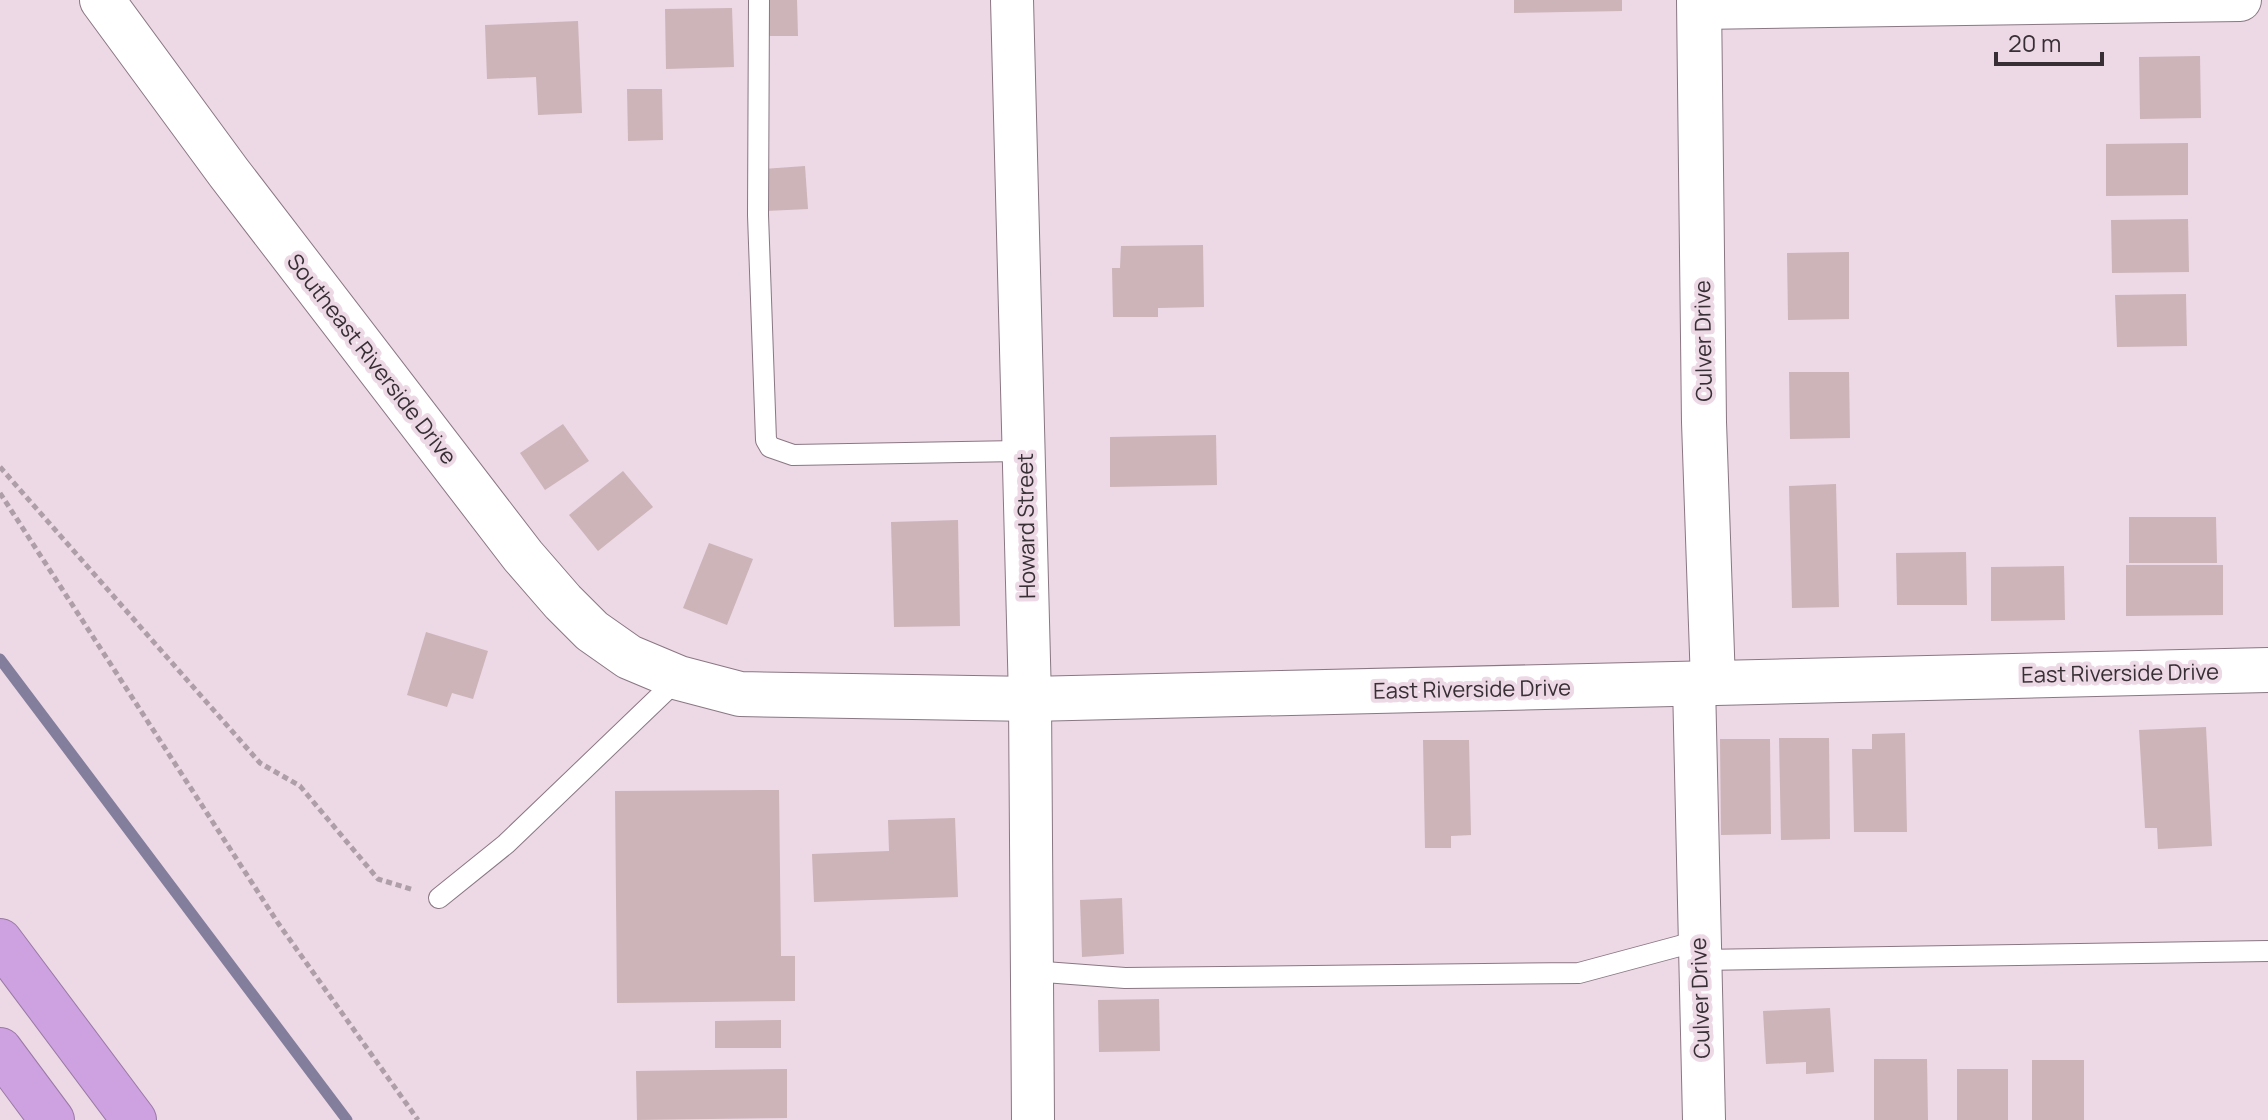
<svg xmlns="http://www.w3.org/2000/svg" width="2268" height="1120" font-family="Manrope,sans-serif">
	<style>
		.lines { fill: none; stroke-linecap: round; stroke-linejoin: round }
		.stream { stroke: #847e9d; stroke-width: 11 }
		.building { fill: #ccb4b8 }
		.service-casing { stroke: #8a7783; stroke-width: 22 }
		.minor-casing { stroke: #8a7783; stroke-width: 44 }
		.tertiary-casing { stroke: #8a7783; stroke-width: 46 }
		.motorway-casing { stroke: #9979a4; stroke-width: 46 }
		.path { stroke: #ae9ea8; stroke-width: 5; stroke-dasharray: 6 4; stroke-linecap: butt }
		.service { stroke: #fff; stroke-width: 20 }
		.minor { stroke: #fff; stroke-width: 42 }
		.tertiary { stroke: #fff; stroke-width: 44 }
		.motorway { stroke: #cea1e1; stroke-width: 44 }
		.labels { text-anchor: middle; stroke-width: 8; stroke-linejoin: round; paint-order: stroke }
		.street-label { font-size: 22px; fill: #372f34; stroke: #edd8e5 }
	</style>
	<rect width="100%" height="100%" fill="#edd8e5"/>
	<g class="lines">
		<!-- stream -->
		<polyline class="stream" points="0,659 347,1120"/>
	</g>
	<!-- building -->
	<g class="building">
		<polygon points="764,0 797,0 798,36 764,36"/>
		<polygon points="1514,0 1622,0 1622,11 1514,13"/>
		<polygon points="732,8 734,67 666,69 665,9"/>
		<polygon points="578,21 582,113 538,115 536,77 487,79 485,25"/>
		<polygon points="2200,56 2201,118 2140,119 2139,57"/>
		<polygon points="627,89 662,89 663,140 628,141"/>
		<polygon points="2188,143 2188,195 2106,196 2106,144"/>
		<polygon points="805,166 808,209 766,211 763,169"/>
		<polygon points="2188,219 2189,272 2112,273 2111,220"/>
		<polygon points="1203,245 1204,307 1158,308 1158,317 1113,317 1112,268 1120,268 1121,246"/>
		<polygon points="1849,252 1849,319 1788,320 1787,253"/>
		<polygon points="2186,294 2187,346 2117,347 2115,295"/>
		<polygon points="1789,372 1849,372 1850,438 1790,439"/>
		<polygon points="563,424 589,461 545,490 520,453"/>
		<polygon points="1216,435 1217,485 1110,487 1110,437"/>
		<polygon points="623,471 653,507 598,551 569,515"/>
		<polygon points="1836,484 1839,607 1792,608 1789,486"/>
		<polygon points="2129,517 2216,517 2217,563 2129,563"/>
		<polygon points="958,520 960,626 894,627 891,522"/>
		<polygon points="709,543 753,559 727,625 683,608"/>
		<polygon points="1966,552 1967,605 1897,605 1896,553"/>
		<polygon points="2126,565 2223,565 2223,615 2126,616"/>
		<polygon points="2064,566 2065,620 1991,621 1991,567"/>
		<polygon points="426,632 488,651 473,699 452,693 447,707 407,695"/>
		<polygon points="2206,727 2212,846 2158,849 2157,828 2145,828 2139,730"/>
		<polygon points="1905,733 1907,832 1854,832 1852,749 1872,749 1872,734"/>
		<polygon points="1779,738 1829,738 1830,839 1781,840"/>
		<polygon points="1720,739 1770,739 1771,834 1721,835"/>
		<polygon points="1423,740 1469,740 1471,835 1451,836 1451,848 1425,848"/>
		<polygon points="779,790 781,956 795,956 795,1001 617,1003 615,791"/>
		<polygon points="955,818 958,897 814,902 812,854 889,851 888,820"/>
		<polygon points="1122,898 1124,954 1082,957 1080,900"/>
		<polygon points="1159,999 1160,1051 1099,1052 1098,1000"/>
		<polygon points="1830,1008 1834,1072 1806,1074 1806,1062 1766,1064 1763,1011"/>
		<polygon points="781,1020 781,1048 715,1048 715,1021"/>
		<polygon points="1874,1059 1927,1059 1928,1120 1874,1120"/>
		<rect x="2032" y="1060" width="52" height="60"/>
		<polygon points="787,1069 787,1118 637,1120 636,1071"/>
		<rect x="1957" y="1069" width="51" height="51"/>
	</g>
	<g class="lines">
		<!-- service casing -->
		<g class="service-casing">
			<g id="service">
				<polyline points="759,0 758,215 766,440 770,447 793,455 1024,451"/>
				<polyline points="439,898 506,844 679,678"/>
				<polyline points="1699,960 2268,951"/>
				<polyline points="1031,971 1125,978 1579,973 1698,941"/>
			</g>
		</g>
		<!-- minor casing -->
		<g class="minor-casing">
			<g id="minor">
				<polyline points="1012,0 1030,699 1033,1120"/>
				<polyline points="1699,8 2240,0"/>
				<polyline points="1694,684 1704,1120"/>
			</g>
		</g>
		<!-- tertiary casing -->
		<g class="tertiary-casing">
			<g id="tertiary">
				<polyline points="102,0 229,173 523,556 563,602 592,631 629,657 679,678 740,694 1030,699 2268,670"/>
				<polyline points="1699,0 1704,422 1713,683"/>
			</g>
		</g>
		<!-- motorway casing -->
		<g class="motorway-casing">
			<g id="motorway">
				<polyline points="0,941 134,1120"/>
				<polyline points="0,1050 52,1120"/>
			</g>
		</g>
		<!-- path -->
		<g class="path">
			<polyline points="0,467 260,763 300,786 378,879 414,890"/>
			<polyline points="0,493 278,923 418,1120"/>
		</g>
		<!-- service -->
		<use href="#service" class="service"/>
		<!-- minor -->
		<use href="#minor" class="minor"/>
		<!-- tertiary -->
		<use href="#tertiary" class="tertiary"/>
		<!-- motorway -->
		<use href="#motorway" class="motorway"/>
	</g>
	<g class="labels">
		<!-- street labels -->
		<g class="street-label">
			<text transform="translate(1703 341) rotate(-91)" y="8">Culver Drive</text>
			<text transform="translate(372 359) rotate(52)" y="8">Southeast Riverside Drive</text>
			<text transform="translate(1026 526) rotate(-91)" y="8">Howard Street</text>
			<text transform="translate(2120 673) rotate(-1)" y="8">East Riverside Drive</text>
			<text transform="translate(1472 689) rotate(-1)" y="8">East Riverside Drive</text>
			<text transform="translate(1700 998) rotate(-92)" y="8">Culver Drive</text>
		</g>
	</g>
	<!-- scale -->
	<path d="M1996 52v12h106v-12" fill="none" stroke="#372f34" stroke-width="4"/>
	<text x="2008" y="52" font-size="24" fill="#372f34" stroke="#edd8e5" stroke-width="6" paint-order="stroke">20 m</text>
</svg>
